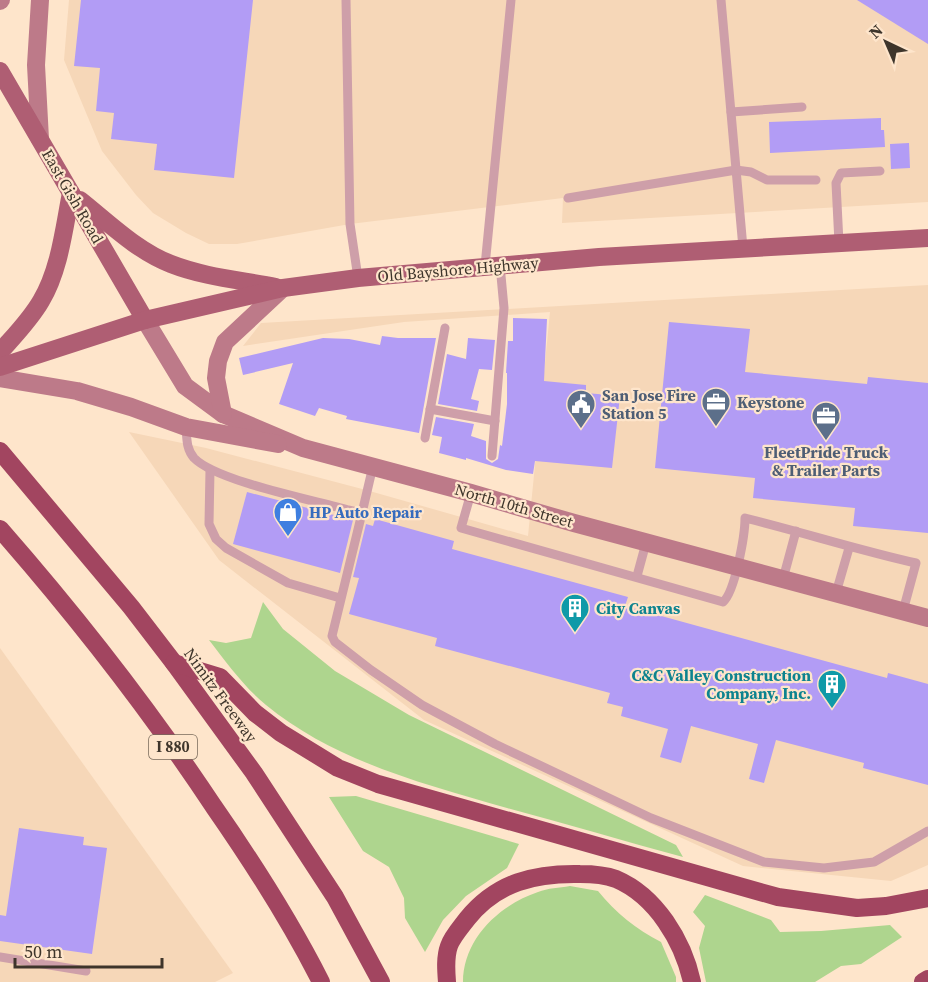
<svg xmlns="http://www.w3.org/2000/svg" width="928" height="982" font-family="'Source Serif 4',serif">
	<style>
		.built { fill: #f6d7b8 }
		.green { fill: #aed58e }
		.building { fill: #b29cf5 }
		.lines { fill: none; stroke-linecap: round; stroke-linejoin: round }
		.lane { stroke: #ce9fa9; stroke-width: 9 }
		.secondary { stroke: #bd7a89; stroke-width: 18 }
		.primary { stroke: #af5e73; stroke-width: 18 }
		.highway { stroke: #a24560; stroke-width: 18 }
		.labels { text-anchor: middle; stroke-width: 4.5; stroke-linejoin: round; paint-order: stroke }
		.shield { fill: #fee5cb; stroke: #786a5b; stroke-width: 1.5 }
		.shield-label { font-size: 15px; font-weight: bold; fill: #3e352b }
		.street-label { font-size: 16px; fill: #3e352b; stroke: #fee5cb }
		.service-label { font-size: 16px; font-weight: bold; fill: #4e5e75; stroke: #fee5cb; text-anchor: start }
		.shop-label { font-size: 16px; font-weight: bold; fill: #366cbe; stroke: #fee5cb; text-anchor: start }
		.culture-label { font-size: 16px; font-weight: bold; fill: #0d838f; stroke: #fee5cb; text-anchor: start }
	</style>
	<rect width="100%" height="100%" fill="#fee5cb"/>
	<!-- built -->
	<g class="built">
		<polygon points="69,0 928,0 928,202 562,223 563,198 350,224 237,244 209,244 186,233 153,213 136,195 102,151 64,60"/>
		<polygon points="928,285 928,865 891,881 743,866 424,720 219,560 129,432 206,448 366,490 528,536 550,312 404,322 243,346 261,323"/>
		<polygon points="0,648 233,973 215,982 0,982"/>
	</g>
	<!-- green -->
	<g class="green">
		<path d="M 263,602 L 283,629 L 335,671 L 409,715 L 676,845 L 683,857 C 624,841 566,824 507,808 C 424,784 334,761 266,705 C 244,687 226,662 209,640 L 226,643 L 251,638 Z"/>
		<polygon points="356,796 519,844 507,868 466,896 443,920 425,952 405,918 404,898 389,867 363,851 329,797"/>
		<path d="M 570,886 L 598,891 C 616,913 636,929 661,942 L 676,977 L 676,982 L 463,982 C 463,939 499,905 538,892 C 548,888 559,888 570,886 Z"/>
		<polygon points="705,895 771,920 780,932 821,931 890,925 902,937 861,964 841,966 815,982 706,982 699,948 705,926 693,912"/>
	</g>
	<!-- building -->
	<g class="building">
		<polygon points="81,0 253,0 234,178 154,170 157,144 111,139 114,113 96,111 100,68 74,66"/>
		<polygon points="857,0 928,0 928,44"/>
		<polygon points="881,118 881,130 884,130 885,147 770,153 769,122"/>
		<polygon points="909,143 910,168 891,169 890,144"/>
		<polygon points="513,318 547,319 544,381 586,385 586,393 620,396 612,468 535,461 533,474 506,470 466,458 466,460 439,453 442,437 432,435 436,417 474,424 471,436 486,441 486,459 492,463 498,459 500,445 502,446 507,404 507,373 506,373 508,341 513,341"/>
		<polygon points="669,322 750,329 745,372 867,384 868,377 928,383 928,533 853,526 855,508 753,498 755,478 655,468"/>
		<polygon points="382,336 398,338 436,338 419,433 346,419 347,416 319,408 315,416 279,404 293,363 243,375 239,358 323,338 349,339 380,345"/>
		<polygon points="468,338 495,340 492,370 479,369 471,399 479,401 477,411 438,404 447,354 466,359"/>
		<polygon points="247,492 353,520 340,573 233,544"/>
		<polygon points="375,519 454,541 452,549 628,597 625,606 887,678 888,673 928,684 928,785 863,768 864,763 776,740 764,783 749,779 758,744 691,726 681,763 660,757 668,729 621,716 623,707 607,703 610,693 435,646 437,638 349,614 359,578 353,577 366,524 373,526"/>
		<polygon points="19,828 84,837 83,845 107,848 92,954 0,941 0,915 6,916"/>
	</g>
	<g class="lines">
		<!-- lane -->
		<g class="lane">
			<polyline points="346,0 350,224 358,278"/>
			<polyline points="721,0 743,248"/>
			<polyline points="731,112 802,107"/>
			<polyline points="568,198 736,170 751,172 767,180 816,180"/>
			<polyline points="839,243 836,183 841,173 880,171"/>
			<polyline points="485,266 511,0"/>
			<polyline points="430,409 495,421"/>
			<path d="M 186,427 C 187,438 186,449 194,458 C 216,481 313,500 348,510 L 362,513 L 373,466"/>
			<polyline points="425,438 445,328"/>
			<polyline points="492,456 504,308 500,265"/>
			<polyline points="210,470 209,524 216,539 226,548 288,583 340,598"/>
			<path d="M 471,493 L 461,528 L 723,602 C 735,592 745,535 745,518 C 802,532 858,550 916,563 L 903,611"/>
			<polyline points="362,513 332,636 335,642 371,670 422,705 495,744 651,818 764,862 824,868 874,862 928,831"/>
			<polyline points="637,576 646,543"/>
			<polyline points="783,579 796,531"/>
			<polyline points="836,593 849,548"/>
			<polyline points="0,957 86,971"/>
		</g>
		<!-- secondary -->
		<g class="secondary">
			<polyline points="0,1 1,0"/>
			<polyline points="40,139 36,65 40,0"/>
			<polyline points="145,320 185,386 223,414 303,448 471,493 574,523 928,618"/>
			<polyline points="0,378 77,391 131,407 186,427 278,444"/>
			<polyline points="223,414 216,378 218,361 225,342 283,288"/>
		</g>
		<!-- primary -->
		<g class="primary">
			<polyline points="0,71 145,320"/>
			<path d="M 80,200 C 109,223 137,251 171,264 C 204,277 241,280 276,287"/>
			<path d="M 0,352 C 15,335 30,320 41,301 C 60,269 64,228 71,193"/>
			<polyline points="0,367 145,320 283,288 358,278 599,257 928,238"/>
		</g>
		<!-- highway -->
		<g class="highway">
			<polyline points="0,451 131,607 174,663 254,773 335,897 381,982"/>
			<path d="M 0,529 C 77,617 149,709 214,807 C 253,863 290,921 321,982"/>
			<polyline points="174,663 220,677 255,713 281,733 338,768 378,784 778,897 857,908 886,906 928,898"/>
			<path d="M 447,982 C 446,970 445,957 449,946 C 452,937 461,927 467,919 C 497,882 535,873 580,874 C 592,874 605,875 616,879 C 656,896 683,941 692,982"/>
			<polyline points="923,982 928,979"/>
		</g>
	</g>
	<!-- icons -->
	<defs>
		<g id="office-pin" transform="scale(1.5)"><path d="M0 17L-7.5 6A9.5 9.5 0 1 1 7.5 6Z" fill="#5c6f8a" stroke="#fee5cb"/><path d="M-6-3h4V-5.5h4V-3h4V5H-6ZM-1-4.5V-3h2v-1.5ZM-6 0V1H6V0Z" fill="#fff"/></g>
		<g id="civic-pin" transform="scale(1.5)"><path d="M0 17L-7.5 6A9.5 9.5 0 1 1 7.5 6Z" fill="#5c6f8a" stroke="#fee5cb"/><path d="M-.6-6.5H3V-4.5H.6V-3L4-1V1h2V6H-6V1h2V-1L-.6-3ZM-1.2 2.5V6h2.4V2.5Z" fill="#fff"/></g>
		<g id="shop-pin" transform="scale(1.5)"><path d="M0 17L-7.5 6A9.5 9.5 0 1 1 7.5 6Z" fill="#3f7fe0" stroke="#fee5cb"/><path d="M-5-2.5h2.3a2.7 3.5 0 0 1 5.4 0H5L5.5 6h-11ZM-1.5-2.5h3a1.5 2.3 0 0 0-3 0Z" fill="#fff"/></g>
		<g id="building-pin" transform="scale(1.5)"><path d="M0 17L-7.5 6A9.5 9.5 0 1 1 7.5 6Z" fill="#0f9aa8" stroke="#fee5cb"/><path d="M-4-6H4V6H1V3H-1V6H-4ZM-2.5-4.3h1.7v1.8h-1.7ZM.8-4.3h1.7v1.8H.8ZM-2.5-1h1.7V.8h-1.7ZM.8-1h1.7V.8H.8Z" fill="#fff"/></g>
	</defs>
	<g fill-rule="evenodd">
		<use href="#office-pin" x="716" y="402"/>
		<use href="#civic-pin" x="581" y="404"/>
		<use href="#office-pin" x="826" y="416"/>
		<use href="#shop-pin" x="288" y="512"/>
		<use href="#building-pin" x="575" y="608"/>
		<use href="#building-pin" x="832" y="684"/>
	</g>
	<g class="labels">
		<!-- shield labels -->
		<rect class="shield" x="149" y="735" width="48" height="24" rx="4.5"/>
		<g class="shield-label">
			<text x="173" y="752">I 880</text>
		</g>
		<!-- street labels -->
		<g class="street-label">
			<text transform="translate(73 196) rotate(60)" y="6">East Gish Road</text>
			<text transform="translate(458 269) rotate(-5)" y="6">Old Bayshore Highway</text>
			<text transform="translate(514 505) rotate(16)" y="6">North 10th Street</text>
			<text transform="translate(221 695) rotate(54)" y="6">Nimitz Freeway</text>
		</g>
		<!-- service labels -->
		<g class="service-label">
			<text x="602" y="401">San Jose Fire<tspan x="602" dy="18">Station 5</tspan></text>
			<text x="737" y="408">Keystone</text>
			<text x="826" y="458" text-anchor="middle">FleetPride Truck<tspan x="826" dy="18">&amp; Trailer Parts</tspan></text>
		</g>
		<!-- shop labels -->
		<g class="shop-label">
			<text x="309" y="518">HP Auto Repair</text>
		</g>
		<!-- culture labels -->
		<g class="culture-label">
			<text x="596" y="614">City Canvas</text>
			<text x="811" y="681" text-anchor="end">C&amp;C Valley Construction<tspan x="811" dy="18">Company, Inc.</tspan></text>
		</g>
	</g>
	<!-- north arrow -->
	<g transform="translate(886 42) rotate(316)" stroke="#fee5cb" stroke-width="4.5" paint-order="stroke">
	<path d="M0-4.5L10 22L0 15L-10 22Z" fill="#3e352b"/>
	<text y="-9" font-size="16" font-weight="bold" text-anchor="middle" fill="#3e352b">N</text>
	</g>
	<!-- scale -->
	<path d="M15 958v9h147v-9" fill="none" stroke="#3e352b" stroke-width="3"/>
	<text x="24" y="958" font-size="18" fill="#3e352b" stroke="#fee5cb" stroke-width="4.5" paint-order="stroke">50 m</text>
</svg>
